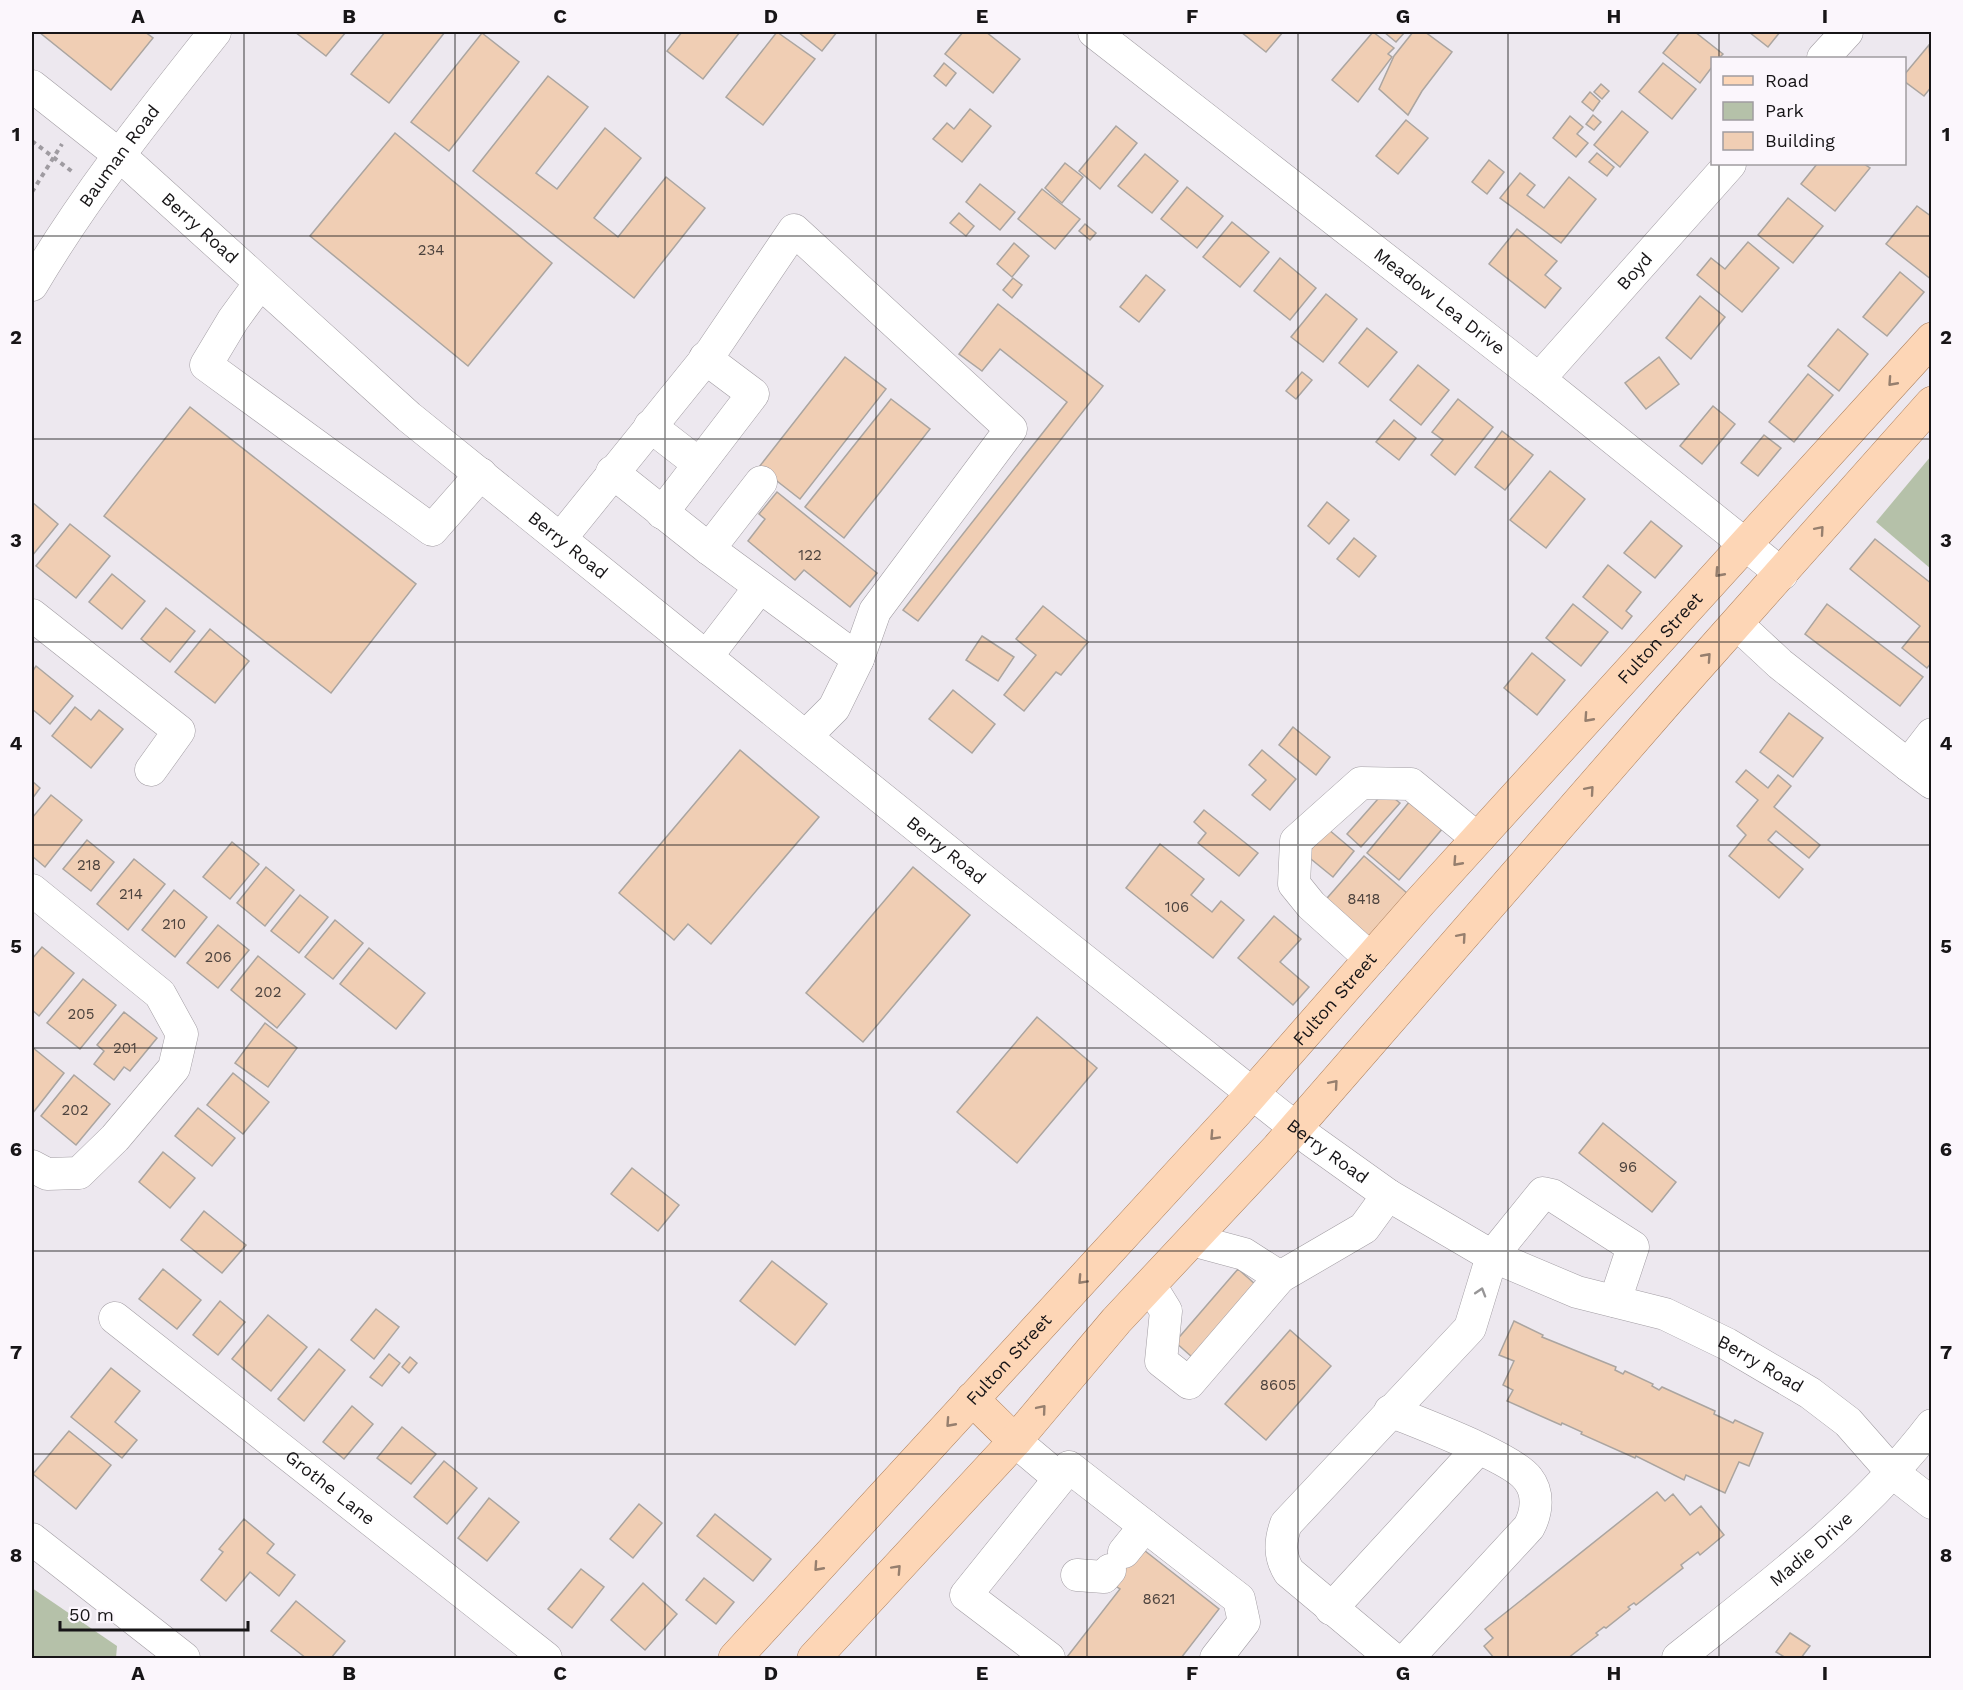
<svg xmlns="http://www.w3.org/2000/svg" width="1963" height="1690" font-family="'Work Sans',sans-serif">
	<style>
		.green { fill: #b5c1a9 }
		.building { fill: #f0ceb4; stroke: #aba5a0; stroke-width: 1.5 }
		.lines { fill: none; stroke-linecap: round; stroke-linejoin: round }
		.minor-casing { stroke: #a29da3; stroke-width: 33 }
		.major-casing { stroke: #ac805f; stroke-width: 34 }
		.path { stroke: #9f9ba1; stroke-width: 4; stroke-dasharray: 4.5 4.5; stroke-linecap: butt }
		.minor { stroke: #fff; stroke-width: 32 }
		.major { stroke: #fdd6b6; stroke-width: 33 }
		.oneway { stroke: #967f6e }
		.oneway2 { stroke: #979697 }
		.grid { fill: none; stroke: #171517; stroke-width: 1.5; stroke-opacity: 0.55 }
		.labels { text-anchor: middle; stroke-width: 5; stroke-linejoin: round; paint-order: stroke }
		.number-label { font-size: 15px; fill: #4d433e }
		.street-label { font-size: 18px; fill: #171517; stroke: #fbf6fc }
		.neatline { fill: none; stroke: #171517; stroke-width: 2 }
		.grid-label { font-size: 20px; text-anchor: middle; font-weight: bold; fill: #171517 }
	</style>
	<rect width="100%" height="100%" fill="#ede8ef"/>
	<!-- green -->
	<g class="green">
		<polygon points="1931,456 1931,569 1876,522"/>
		<polygon points="32,1588 117,1646 116,1658 32,1658"/>
	</g>
	<!-- building -->
	<g class="building">
		<polygon points="39,32 145,32 153,38 111,90"/>
		<polygon points="295,32 346,32 326,56"/>
		<polygon points="385,32 445,32 389,103 351,74"/>
		<polygon points="682,32 740,32 703,79 667,51"/>
		<polygon points="777,32 815,59 763,125 726,97"/>
		<polygon points="798,32 837,32 822,51"/>
		<polygon points="963,32 986,32 1020,59 993,93 945,54"/>
		<polygon points="1241,32 1283,32 1266,52"/>
		<polygon points="1373,32 1394,48 1388,54 1392,57 1358,102 1332,80"/>
		<polygon points="1384,32 1405,32 1396,42"/>
		<polygon points="1413,32 1425,32 1452,52 1422,91 1408,115 1379,89 1394,56"/>
		<polygon points="1680,32 1695,32 1723,54 1719,58 1712,58 1712,67 1700,83 1663,53"/>
		<polygon points="1749,32 1780,32 1768,47"/>
		<polygon points="482,33 519,62 449,151 411,122"/>
		<polygon points="1929,45 1932,86 1924,96 1904,81 1904,75"/>
		<polygon points="944,63 956,73 946,86 934,76"/>
		<polygon points="1663,63 1696,89 1672,119 1639,92"/>
		<polygon points="548,76 588,107 536,173 557,189 605,128 641,158 594,218 618,237 666,177 705,208 634,298 473,171"/>
		<polygon points="1601,84 1609,91 1602,99 1594,92"/>
		<polygon points="1590,92 1600,101 1593,111 1582,102"/>
		<polygon points="970,109 991,126 962,162 933,139 947,123 954,129"/>
		<polygon points="1622,111 1648,132 1620,167 1594,145"/>
		<polygon points="1593,115 1601,122 1594,130 1586,124"/>
		<polygon points="1570,116 1583,127 1577,134 1588,143 1576,157 1553,138"/>
		<polygon points="1406,120 1428,138 1398,174 1376,156"/>
		<polygon points="1116,126 1137,143 1100,189 1079,171"/>
		<polygon points="395,133 552,263 468,366 310,236"/>
		<polygon points="1597,153 1614,167 1607,176 1589,162"/>
		<polygon points="1145,154 1178,181 1152,213 1118,186"/>
		<polygon points="1489,160 1504,172 1487,194 1472,182"/>
		<polygon points="1065,163 1083,177 1062,203 1045,188"/>
		<polygon points="1817,164 1864,164 1870,168 1835,211 1801,184"/>
		<polygon points="1520,173 1535,185 1527,195 1544,208 1569,177 1596,199 1561,243 1500,198"/>
		<polygon points="980,184 1015,212 1000,230 966,202"/>
		<polygon points="1187,187 1223,216 1197,248 1161,219"/>
		<polygon points="1042,189 1080,219 1055,249 1018,219"/>
		<polygon points="1788,198 1823,226 1793,263 1758,235"/>
		<polygon points="1917,206 1932,217 1932,280 1886,244"/>
		<polygon points="959,213 974,226 966,236 950,223"/>
		<polygon points="1232,222 1269,252 1240,287 1203,257"/>
		<polygon points="1085,224 1096,233 1090,240 1079,231"/>
		<polygon points="1517,229 1557,261 1545,275 1561,288 1545,308 1489,264"/>
		<polygon points="1748,242 1779,268 1742,312 1697,275 1711,258 1725,269"/>
		<polygon points="1014,243 1029,256 1012,277 997,264"/>
		<polygon points="1280,258 1316,288 1290,320 1254,291"/>
		<polygon points="1900,272 1924,292 1887,336 1863,317"/>
		<polygon points="1146,275 1165,290 1139,322 1120,307"/>
		<polygon points="1013,278 1022,285 1012,298 1003,290"/>
		<polygon points="1326,294 1357,319 1323,362 1291,337"/>
		<polygon points="1700,296 1725,317 1691,359 1666,338"/>
		<polygon points="998,304 1103,386 918,621 903,610 1067,402 1000,349 982,371 959,354"/>
		<polygon points="1367,328 1397,352 1368,387 1339,363"/>
		<polygon points="1838,329 1868,354 1839,391 1808,366"/>
		<polygon points="845,357 886,389 800,499 759,467"/>
		<polygon points="1659,357 1679,384 1646,409 1625,383"/>
		<polygon points="1418,365 1449,390 1421,425 1390,400"/>
		<polygon points="1302,372 1312,380 1296,399 1286,391"/>
		<polygon points="1808,374 1833,395 1794,442 1769,422"/>
		<polygon points="891,399 930,429 844,538 805,507"/>
		<polygon points="1458,399 1493,427 1455,475 1431,455 1443,440 1432,432"/>
		<polygon points="1713,406 1735,424 1702,464 1680,446"/>
		<polygon points="190,407 416,584 331,693 104,516"/>
		<polygon points="1394,420 1416,438 1399,460 1376,442"/>
		<polygon points="1502,431 1533,455 1505,490 1475,467"/>
		<polygon points="1764,435 1781,448 1758,476 1741,463"/>
		<polygon points="1550,471 1585,499 1546,548 1510,520"/>
		<polygon points="777,492 877,573 850,607 804,570 795,580 748,541 765,519 759,514"/>
		<polygon points="32,502 58,524 32,556"/>
		<polygon points="1327,502 1349,520 1329,544 1308,526"/>
		<polygon points="1651,521 1682,546 1655,578 1624,553"/>
		<polygon points="70,524 110,556 76,598 36,566"/>
		<polygon points="1354,538 1376,556 1359,577 1337,559"/>
		<polygon points="1875,539 1932,584 1932,662 1927,668 1902,648 1920,626 1850,569"/>
		<polygon points="1608,565 1641,592 1626,611 1632,616 1622,629 1583,597"/>
		<polygon points="112,574 145,601 122,629 89,602"/>
		<polygon points="1573,604 1608,632 1581,666 1546,638"/>
		<polygon points="1827,604 1923,677 1900,706 1805,634"/>
		<polygon points="1043,606 1088,642 1061,675 1056,672 1024,711 1004,695 1036,655 1016,639"/>
		<polygon points="166,608 195,631 170,662 141,639"/>
		<polygon points="210,629 249,661 215,703 175,672"/>
		<polygon points="982,636 1014,657 998,681 966,660"/>
		<polygon points="1532,653 1565,680 1537,715 1504,688"/>
		<polygon points="36,666 73,696 50,724 32,709 32,672"/>
		<polygon points="953,690 995,724 972,753 929,719"/>
		<polygon points="75,707 91,720 99,710 123,729 91,768 52,736"/>
		<polygon points="1789,713 1823,738 1793,777 1760,752"/>
		<polygon points="1293,727 1330,757 1316,775 1279,745"/>
		<polygon points="740,750 819,817 711,944 688,924 674,940 619,893"/>
		<polygon points="1262,750 1296,779 1270,810 1252,795 1266,780 1249,765"/>
		<polygon points="1746,770 1768,788 1778,775 1791,786 1774,807 1820,845 1809,858 1776,831 1768,840 1803,869 1779,898 1729,856 1746,835 1737,826 1758,800 1736,782"/>
		<polygon points="32,781 40,788 32,799"/>
		<polygon points="1385,791 1400,803 1361,847 1347,834"/>
		<polygon points="51,795 82,820 45,867 32,856 32,818"/>
		<polygon points="1410,801 1443,828 1399,880 1367,853"/>
		<polygon points="1204,810 1258,853 1239,876 1198,843 1206,833 1194,822"/>
		<polygon points="1328,829 1354,851 1333,877 1306,855"/>
		<polygon points="87,840 114,862 91,891 63,869"/>
		<polygon points="232,842 259,864 230,899 203,877"/>
		<polygon points="1160,844 1204,879 1191,895 1212,912 1221,901 1244,920 1213,958 1126,888"/>
		<polygon points="1364,856 1407,893 1365,943 1321,905"/>
		<polygon points="134,859 165,884 128,930 97,904"/>
		<polygon points="266,867 294,890 265,926 237,903"/>
		<polygon points="913,867 970,915 863,1042 806,993"/>
		<polygon points="174,890 207,917 175,957 142,930"/>
		<polygon points="300,895 328,917 299,953 271,931"/>
		<polygon points="1274,916 1301,939 1280,962 1309,987 1293,1005 1238,958"/>
		<polygon points="335,920 363,943 333,979 305,957"/>
		<polygon points="218,925 249,950 218,988 187,963"/>
		<polygon points="42,947 74,973 39,1016 32,1010 32,959"/>
		<polygon points="369,948 425,993 396,1029 340,984"/>
		<polygon points="258,956 305,994 277,1028 231,990"/>
		<polygon points="83,979 116,1005 80,1049 47,1023"/>
		<polygon points="124,1012 157,1038 130,1071 124,1067 114,1080 94,1064 104,1051 97,1045"/>
		<polygon points="1037,1017 1097,1068 1017,1163 957,1112"/>
		<polygon points="265,1023 297,1048 268,1087 235,1063"/>
		<polygon points="32,1047 64,1073 32,1114"/>
		<polygon points="233,1073 269,1102 243,1134 207,1105"/>
		<polygon points="74,1075 110,1104 76,1145 41,1116"/>
		<polygon points="198,1108 235,1138 212,1166 175,1136"/>
		<polygon points="1603,1123 1676,1182 1652,1212 1579,1153"/>
		<polygon points="163,1152 195,1178 170,1208 139,1182"/>
		<polygon points="632,1168 679,1205 658,1231 611,1194"/>
		<polygon points="204,1211 246,1245 222,1273 181,1240"/>
		<polygon points="772,1261 827,1304 795,1345 740,1301"/>
		<polygon points="163,1269 201,1300 177,1329 139,1299"/>
		<polygon points="1238,1269 1255,1284 1192,1357 1175,1342"/>
		<polygon points="220,1301 245,1322 218,1355 193,1335"/>
		<polygon points="376,1309 399,1327 374,1359 351,1340"/>
		<polygon points="268,1315 307,1347 271,1391 232,1359"/>
		<polygon points="1514,1321 1543,1335 1542,1337 1616,1367 1615,1370 1623,1374 1625,1371 1653,1384 1652,1386 1659,1390 1662,1387 1715,1411 1714,1414 1733,1423 1735,1420 1763,1433 1749,1466 1739,1462 1725,1493 1686,1475 1684,1480 1636,1456 1635,1458 1581,1434 1582,1432 1562,1423 1561,1425 1507,1401 1513,1390 1503,1385 1514,1361 1499,1355"/>
		<polygon points="1290,1330 1331,1366 1266,1440 1225,1404"/>
		<polygon points="319,1349 345,1370 304,1421 278,1399"/>
		<polygon points="389,1354 400,1363 382,1386 370,1377"/>
		<polygon points="410,1357 417,1363 409,1373 402,1367"/>
		<polygon points="111,1368 140,1391 115,1422 137,1440 122,1458 71,1417"/>
		<polygon points="352,1406 373,1424 344,1459 323,1442"/>
		<polygon points="402,1427 436,1454 411,1484 377,1458"/>
		<polygon points="69,1431 111,1465 76,1509 33,1474"/>
		<polygon points="444,1461 477,1488 447,1524 414,1497"/>
		<polygon points="1657,1492 1665,1501 1673,1494 1690,1515 1701,1506 1724,1535 1700,1555 1698,1552 1681,1565 1683,1568 1636,1605 1634,1603 1628,1607 1630,1609 1606,1628 1604,1627 1596,1633 1598,1635 1568,1658 1494,1658 1484,1646 1493,1638 1485,1629"/>
		<polygon points="489,1498 519,1522 487,1561 458,1538"/>
		<polygon points="639,1504 662,1523 633,1558 610,1539"/>
		<polygon points="715,1514 771,1559 753,1581 697,1536"/>
		<polygon points="244,1519 274,1544 267,1553 295,1575 279,1596 250,1572 226,1601 201,1580 223,1552 219,1549"/>
		<polygon points="1140,1547 1219,1609 1181,1658 1069,1658 1067,1657 1120,1589 1111,1583"/>
		<polygon points="581,1569 604,1587 572,1628 548,1609"/>
		<polygon points="704,1578 734,1602 716,1624 686,1600"/>
		<polygon points="643,1583 677,1614 645,1650 611,1620"/>
		<polygon points="296,1601 345,1641 331,1658 306,1658 271,1631"/>
		<polygon points="1790,1633 1810,1646 1801,1658 1786,1658 1776,1652"/>
	</g>
	<g class="lines">
		<!-- minor casing -->
		<g class="minor-casing">
			<g id="minor">
				<path id="s1" d="M 1094,32 L 1539,379 L 1782,574"/>
				<polyline points="1823,58 1847,32"/>
				<path id="s2" d="M 32,86 L 118,154 L 409,417 L 998,892 L 1311,1140 L 1388,1195 L 1492,1256 L 1577,1292 L 1665,1314 L 1727,1344 L 1810,1393 L 1848,1422 L 1892,1472 L 1932,1503"/>
				<polyline points="260,283 233,320 206,365 432,530 481,474"/>
				<path id="s3" d="M 32,285 C 85,195 150,114 215,32"/>
				<path id="s4" d="M 1539,379 L 1730,164"/>
				<polyline points="650,426 699,464"/>
				<polyline points="612,472 709,549"/>
				<polyline points="761,482 709,549 858,659 834,708 806,736"/>
				<polyline points="662,513 753,394 705,358"/>
				<polyline points="561,538 712,351 794,230 1011,429 875,611 858,659"/>
				<polyline points="32,615 179,731 151,770"/>
				<polyline points="1737,624 1780,664 1908,765 1932,734"/>
				<polyline points="707,656 760,587"/>
				<polyline points="1908,765 1932,783"/>
				<polyline points="32,890 160,994 182,1034 174,1068 115,1138 79,1173 47,1174 32,1166"/>
				<polyline points="1371,959 1311,905 1294,884 1296,841 1361,783 1411,784 1478,839"/>
				<polyline points="1192,1240 1244,1254 1280,1277 1364,1228 1388,1195"/>
				<polyline points="1150,1285 1166,1311 1161,1361 1189,1383 1280,1277"/>
				<path id="s5" d="M 115,1318 L 546,1658"/>
				<path d="M 1390,1411 C 1419,1423 1512,1457 1528,1479 C 1539,1493 1537,1512 1529,1527 L 1408,1658"/>
				<polyline points="1015,1441 1059,1478"/>
				<polyline points="32,1539 184,1658"/>
				<polyline points="1124,1552 1145,1526"/>
				<polyline points="1077,1575 1104,1577 1110,1570"/>
				<polyline points="1331,1609 1478,1449"/>
				<polyline points="1049,1658 966,1595 1069,1467 1239,1599 1244,1622 1216,1658"/>
				<path d="M 1392,1658 L 1289,1572 C 1279,1556 1280,1541 1286,1524 L 1470,1328 L 1492,1256 L 1543,1193 L 1552,1195 L 1633,1247 L 1615,1301"/>
				<path id="s6" d="M 1678,1658 C 1767,1587 1862,1517 1932,1425"/>
			</g>
		</g>
		<!-- major casing -->
		<g class="major-casing">
			<g id="major">
				<polyline points="972,1399 1015,1441"/>
				<path id="s7" d="M 735,1658 L 1236,1112 L 1421,901 L 1932,339"/>
				<polyline points="814,1658 1015,1441 1116,1321 1278,1148 1668,700 1932,403"/>
			</g>
		</g>
		<!-- path -->
		<g class="path">
			<polyline points="32,141 74,173"/>
			<polyline points="32,192 62,144"/>
		</g>
		<!-- minor -->
		<use href="#minor" class="minor"/>
		<!-- major -->
		<use href="#major" class="major"/>
	</g>
	<!-- one-way arrows -->
	<defs><path id="oneway-chevron" d="M-2-3.5L2.5 0L-2 3.5" fill="none" stroke-width="1.6" stroke-linecap="round" stroke-linejoin="round" transform="scale(1.5)"/></defs>
	<g class="oneway">
		<use href="#oneway-chevron" transform="translate(1892 382) rotate(132)"/>
		<use href="#oneway-chevron" transform="translate(1820 530) rotate(-49)"/>
		<use href="#oneway-chevron" transform="translate(1719 573) rotate(132)"/>
		<use href="#oneway-chevron" transform="translate(1707 657) rotate(-48)"/>
		<use href="#oneway-chevron" transform="translate(1588 718) rotate(132)"/>
		<use href="#oneway-chevron" transform="translate(1590 790) rotate(-49)"/>
		<use href="#oneway-chevron" transform="translate(1457 862) rotate(132)"/>
		<use href="#oneway-chevron" transform="translate(1462 937) rotate(-49)"/>
		<use href="#oneway-chevron" transform="translate(1334 1084) rotate(-49)"/>
		<use href="#oneway-chevron" transform="translate(1214 1136) rotate(133)"/>
		<use href="#oneway-chevron" transform="translate(1082 1280) rotate(133)"/>
		<use href="#oneway-chevron" transform="translate(1042 1409) rotate(-50)"/>
		<use href="#oneway-chevron" transform="translate(950 1423) rotate(132)"/>
		<use href="#oneway-chevron" transform="translate(818 1567) rotate(132)"/>
		<use href="#oneway-chevron" transform="translate(897 1569) rotate(-47)"/>
	</g>
	<use class="oneway2" href="#oneway-chevron" transform="translate(1481 1292) rotate(-73)"/>
	<!-- grid -->
	<path class="grid" d="M 244,32 L 244,1658M 455,32 L 455,1658M 665,32 L 665,1658M 876,32 L 876,1658M 1087,32 L 1087,1658M 1298,32 L 1298,1658M 1508,32 L 1508,1658M 1719,32 L 1719,58M 1719,164 L 1719,1658M 32,236 L 1932,236M 32,439 L 1932,439M 32,642 L 1932,642M 32,845 L 1932,845M 32,1048 L 1932,1048M 32,1251 L 1932,1251M 32,1454 L 1932,1454"/>
	<g class="labels">
		<!-- number labels -->
		<g class="number-label">
			<text x="431" y="255">234</text>
			<text x="810" y="560">122</text>
			<text x="89" y="870">218</text>
			<text x="131" y="899">214</text>
			<text x="1364" y="904">8418</text>
			<text x="1177" y="912">106</text>
			<text x="174" y="929">210</text>
			<text x="218" y="962">206</text>
			<text x="268" y="997">202</text>
			<text x="81" y="1019">205</text>
			<text x="125" y="1053">201</text>
			<text x="75" y="1115">202</text>
			<text x="1628" y="1172">96</text>
			<text x="1278" y="1390">8605</text>
			<text x="1159" y="1604">8621</text>
		</g>
		<!-- street labels -->
		<g class="street-label">
			<text dy="6" stroke="none"><textPath href="#s3" startOffset="156">Bauman Road</textPath></text>
			<text dy="6" stroke="none"><textPath href="#s2" startOffset="220">Berry Road</textPath></text>
			<text dy="6" stroke="none"><textPath href="#s4" startOffset="144">Boyd</textPath></text>
			<text dy="6" stroke="none"><textPath href="#s1" startOffset="438">Meadow Lea Drive</textPath></text>
			<text dy="6" stroke="none"><textPath href="#s2" startOffset="706">Berry Road</textPath></text>
			<text dy="6" stroke="none"><textPath href="#s7" startOffset="1377">Fulton Street</textPath></text>
			<text dy="6" stroke="none"><textPath href="#s2" startOffset="1192">Berry Road</textPath></text>
			<text dy="6" stroke="none"><textPath href="#s7" startOffset="891">Fulton Street</textPath></text>
			<text dy="6" stroke="none"><textPath href="#s2" startOffset="1678">Berry Road</textPath></text>
			<text dy="6" stroke="none"><textPath href="#s7" startOffset="405">Fulton Street</textPath></text>
			<text dy="6" stroke="none"><textPath href="#s2" startOffset="2164">Berry Road</textPath></text>
			<text dy="6" stroke="none"><textPath href="#s5" startOffset="274">Grothe Lane</textPath></text>
			<text dy="6" stroke="none"><textPath href="#s6" startOffset="172">Madie Drive</textPath></text>
		</g>
	</g>
	<!-- border -->
	<rect width="1963" height="1690" fill="none" stroke="#fbf6fc" stroke-width="66"/>
	<!-- legend -->
	<rect x="1711" y="57" width="195" height="108" fill="#fbf6fc" stroke="#a09ca0" stroke-width="1.5"/>
	<rect x="1723" y="76" width="30" height="9" fill="#fdd6b6" stroke="#a09ca0" stroke-width="1.5"/>
	<text x="1765" y="87" font-size="18" fill="#171517">Road</text>
	<rect x="1723" y="102" width="30" height="18" fill="#b5c1a9" stroke="#a09ca0" stroke-width="1.5"/>
	<text x="1765" y="117" font-size="18" fill="#171517">Park</text>
	<rect x="1723" y="132" width="30" height="18" fill="#f0ceb4" stroke="#a09ca0" stroke-width="1.5"/>
	<text x="1765" y="147" font-size="18" fill="#171517">Building</text>
	<!-- scale -->
	<path d="M60 1621v9h188v-9" fill="none" stroke="#171517" stroke-width="3"/>
	<text x="69" y="1621" font-size="18" fill="#171517" stroke="#fbf6fc" stroke-width="4.5" paint-order="stroke">50 m</text>
	<rect x="33" y="33" width="1897" height="1624" class="neatline"/>
	<g class="grid-label">
		<text x="138" y="23">A</text>
		<text x="349" y="23">B</text>
		<text x="560" y="23">C</text>
		<text x="771" y="23">D</text>
		<text x="982" y="23">E</text>
		<text x="1192" y="23">F</text>
		<text x="1403" y="23">G</text>
		<text x="1614" y="23">H</text>
		<text x="1825" y="23">I</text>
		<text x="16" y="141">1</text>
		<text x="1946" y="141">1</text>
		<text x="16" y="344">2</text>
		<text x="1946" y="344">2</text>
		<text x="16" y="547">3</text>
		<text x="1946" y="547">3</text>
		<text x="16" y="750">4</text>
		<text x="1946" y="750">4</text>
		<text x="16" y="953">5</text>
		<text x="1946" y="953">5</text>
		<text x="16" y="1156">6</text>
		<text x="1946" y="1156">6</text>
		<text x="16" y="1359">7</text>
		<text x="1946" y="1359">7</text>
		<text x="16" y="1562">8</text>
		<text x="1946" y="1562">8</text>
		<text x="138" y="1680">A</text>
		<text x="349" y="1680">B</text>
		<text x="560" y="1680">C</text>
		<text x="771" y="1680">D</text>
		<text x="982" y="1680">E</text>
		<text x="1192" y="1680">F</text>
		<text x="1403" y="1680">G</text>
		<text x="1614" y="1680">H</text>
		<text x="1825" y="1680">I</text>
	</g>
</svg>
